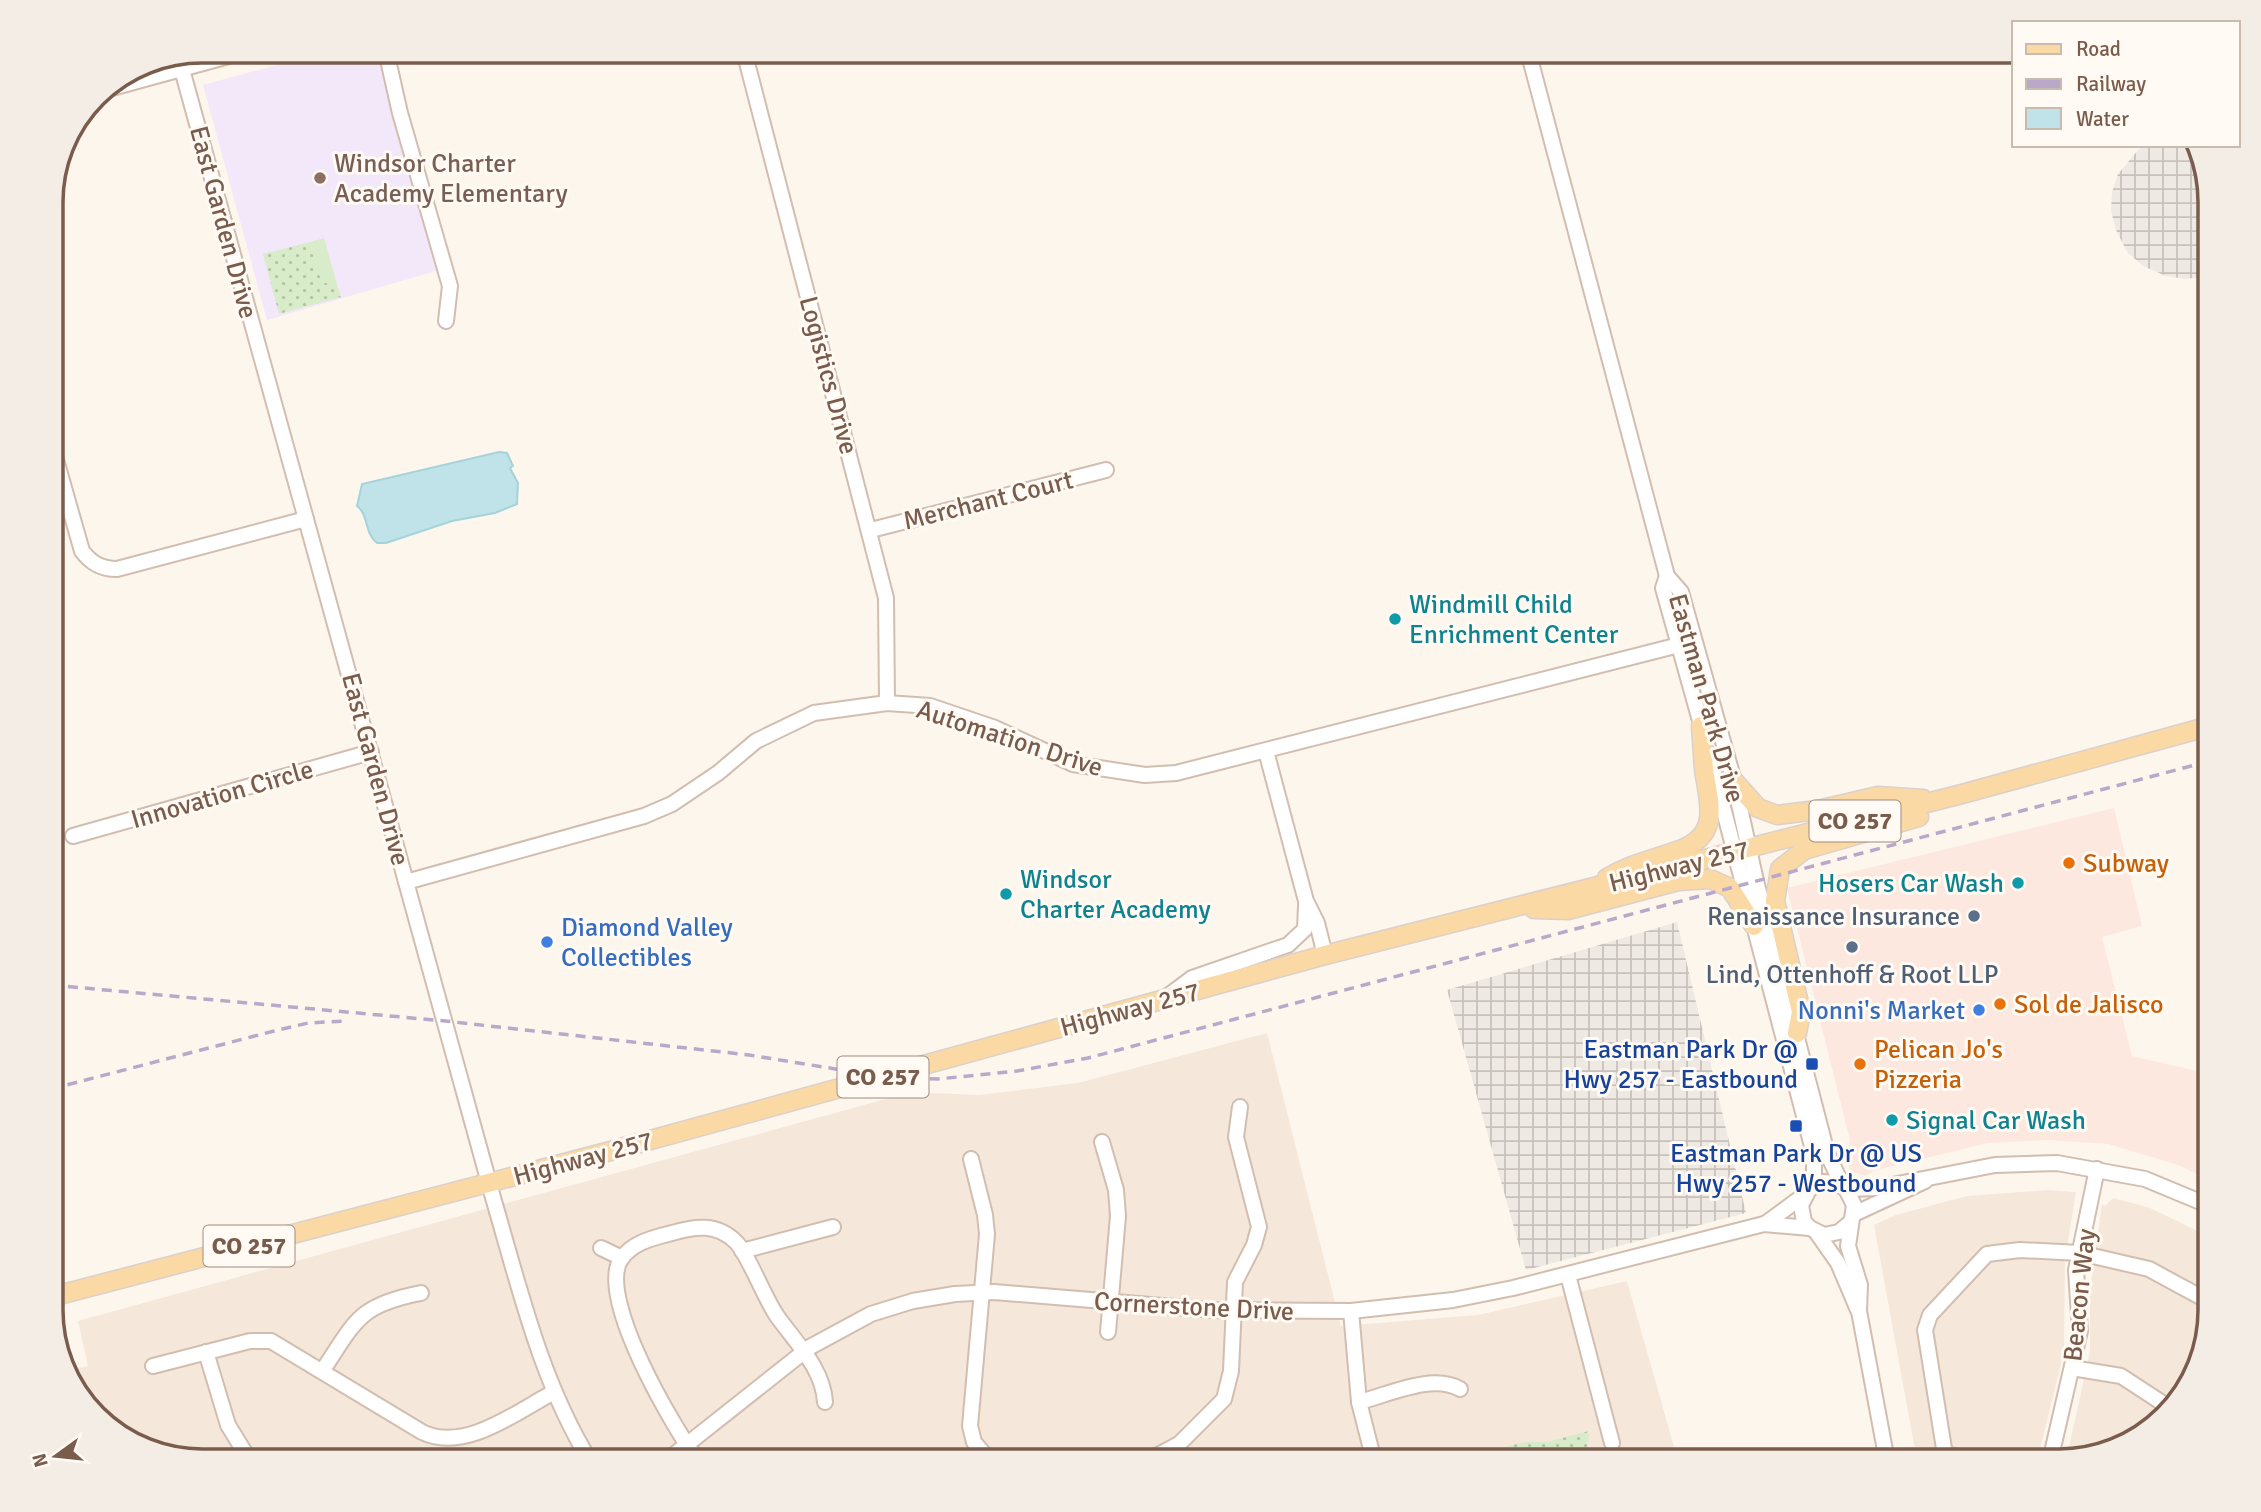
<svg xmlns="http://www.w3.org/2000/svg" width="2261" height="1512" font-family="Signika,sans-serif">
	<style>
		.residential { fill: #f5e8da }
		.commercial { fill: #fde8e0 }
		.industrial { fill: url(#industrial-grid) }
		.education { fill: #f3e8fa }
		.grass { fill: #d8ecc9 }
		.park { fill: url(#park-dots) }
		.water { fill: #bfe3e8; stroke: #a5d3da; stroke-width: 2 }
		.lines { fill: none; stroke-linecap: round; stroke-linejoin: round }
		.minor-casing { stroke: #d1beb0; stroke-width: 18 }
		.major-casing { stroke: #dad1cd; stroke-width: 21 }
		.minor { stroke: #fff; stroke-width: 14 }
		.major { stroke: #fbd9a5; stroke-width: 18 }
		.rail { stroke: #b9a8c9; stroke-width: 3.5; stroke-dasharray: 10 7; stroke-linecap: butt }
		.education-dot { fill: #8d6e63; stroke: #fffaf3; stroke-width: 2.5 }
		.culture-dot { fill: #0f9aa8; stroke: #fffaf3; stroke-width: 2.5 }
		.food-dot { fill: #e8710a; stroke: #fffaf3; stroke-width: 2.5 }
		.service-dot { fill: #5c6f8a; stroke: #fffaf3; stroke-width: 2.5 }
		.shop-dot { fill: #3f7fe0; stroke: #fffaf3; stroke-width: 2.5 }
		.transit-dot { fill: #1a4fb4; stroke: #fffaf3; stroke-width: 2.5 }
		.labels { text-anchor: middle; stroke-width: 6; stroke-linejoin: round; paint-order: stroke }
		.shield { fill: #fffaf3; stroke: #a28b7f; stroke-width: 2 }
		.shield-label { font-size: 24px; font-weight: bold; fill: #7a5c4d }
		.education-label { font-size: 26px; fill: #785e54; stroke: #fffaf3; text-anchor: start }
		.street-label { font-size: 26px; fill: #7a5c4d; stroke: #fffaf3 }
		.culture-label { font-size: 26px; fill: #0d838f; stroke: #fffaf3; text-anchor: start }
		.food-label { font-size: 26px; fill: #c56008; stroke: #fffaf3; text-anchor: start }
		.service-label { font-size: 26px; fill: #4e5e75; stroke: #fffaf3; text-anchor: end }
		.shop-label { font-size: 26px; fill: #366cbe; stroke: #fffaf3; text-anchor: start }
		.transit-label { font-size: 26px; fill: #164399; stroke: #fffaf3; text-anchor: end }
		.rim { fill: none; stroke: #7a5c4d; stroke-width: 3.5 }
	</style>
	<defs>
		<pattern id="industrial-grid" width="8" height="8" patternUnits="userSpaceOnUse" patternTransform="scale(1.75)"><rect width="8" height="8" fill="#efe9e4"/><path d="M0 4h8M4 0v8" fill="none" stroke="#c7c0bb"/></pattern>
		<pattern id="park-dots" width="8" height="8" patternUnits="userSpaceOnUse" patternTransform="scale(1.75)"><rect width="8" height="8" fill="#d8ecc9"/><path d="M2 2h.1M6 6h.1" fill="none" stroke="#b4c2a5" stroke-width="1.8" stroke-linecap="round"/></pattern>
	</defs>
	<rect width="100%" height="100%" fill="#fdf6ec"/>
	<!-- residential -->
	<g class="residential">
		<polygon points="1267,1033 1341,1326 1478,1315 1627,1281 1678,1461 202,1461 117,1436 71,1385 66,1371 88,1366 78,1321 911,1092 979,1095 1078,1083"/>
		<polygon points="2048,1190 2076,1192 2065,1261 2064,1352 2037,1461 1917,1461 1874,1225 1896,1215 1967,1196"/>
		<polygon points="2113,1198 2150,1208 2210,1237 2210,1311 2185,1395 2126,1446 2066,1460 2090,1352 2090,1290 2102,1204 2105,1206"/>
	</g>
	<!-- commercial -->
	<polygon class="commercial" points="2114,808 2142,926 2102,937 2132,1056 2210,1074 2210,1180 2178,1165 2108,1144 2047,1140 1988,1143 1876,1170 1865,1176 1850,1171 1847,1160 1850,1140 1787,888"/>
	<!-- industrial -->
	<g class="industrial">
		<polygon points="2146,145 2197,145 2210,201 2210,276 2186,279 2166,276 2143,266 2127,252 2116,230 2111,211 2112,192 2118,174 2139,149"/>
		<polygon points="1677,922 1746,1213 1526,1270 1447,990"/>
	</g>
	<!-- education -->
	<polygon class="education" points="328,51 376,51 436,271 267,320 203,85"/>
	<!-- grass -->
	<polygon class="grass" points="324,238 336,281 322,285 310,242"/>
	<!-- park -->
	<g class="park">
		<polygon points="310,242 322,284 336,281 341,297 279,314 263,254"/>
		<polygon points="1589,1431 1585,1461 1454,1461 1524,1442 1547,1442"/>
	</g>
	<!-- water -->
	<path class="water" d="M 499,452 L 507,453 L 513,466 L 510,468 L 518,483 L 517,504 L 495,513 L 452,521 L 386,543 L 377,543 C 364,533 369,515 357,506 L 362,484 Z"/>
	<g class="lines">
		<!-- minor casing -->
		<g class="minor-casing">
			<g id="minor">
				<polyline points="386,51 400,113 450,286 446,321"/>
				<polyline points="744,51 886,598 887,703"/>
				<polyline points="1528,51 1667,576 1681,592 1734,781 1756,881 1827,1153 1843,1187"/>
				<path d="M 178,55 L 494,1201 C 520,1290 541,1381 590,1461"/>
				<polyline points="101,91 247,51"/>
				<path d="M 51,442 L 82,551 C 91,563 101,569 117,569 L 306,519"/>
				<polyline points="871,530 1106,470"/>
				<polyline points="1667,576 1663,588 1704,735"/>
				<polyline points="1266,751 1306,901 1317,923 1325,955"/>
				<polyline points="1709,754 1814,1154 1814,1180 1801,1205 1804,1222 1810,1228 1824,1235 1839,1232 1851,1222"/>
				<polyline points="73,836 371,752"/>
				<polyline points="406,882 644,816 672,804 718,773 756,741 814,713 887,703 930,706 995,728 1073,764 1145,775 1176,773 1679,645"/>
				<polyline points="1168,996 1192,978 1288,945 1305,929 1306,906"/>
				<polyline points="1102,1142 1116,1190 1118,1216 1108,1332"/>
				<polyline points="971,1159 985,1215 987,1234 970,1426 974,1442 990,1461"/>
				<polyline points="1809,1189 1822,1182 1837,1183 1846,1189 1854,1205 1848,1246 1860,1285 1859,1311 1887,1461"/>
				<polyline points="1846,1189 1877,1188 1995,1165 2057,1163 2145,1179 2210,1206"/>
				<polyline points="1854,1214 1925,1181"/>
				<polyline points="1765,1224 1803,1196"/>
				<polyline points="1817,1233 1838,1263 1858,1310"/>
				<polyline points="601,1248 622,1258"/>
				<polyline points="742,1251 833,1227"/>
				<polyline points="1568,1275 1612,1443"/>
				<polyline points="1351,1311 1359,1402 1374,1461"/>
				<polyline points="206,1352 228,1425 250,1461"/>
				<path d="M 153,1366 L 250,1341 L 271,1341 L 422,1432 C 465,1453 516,1412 554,1392"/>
				<polyline points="2072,1368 2121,1376 2170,1408"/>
				<path d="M 323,1370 C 356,1320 359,1305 421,1293"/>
				<path d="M 1359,1402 C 1388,1395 1432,1373 1460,1389"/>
				<polyline points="1945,1454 1980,1461"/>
				<polyline points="666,1461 810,1347 871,1314 913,1301 955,1294 994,1292 1211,1310 1351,1311 1453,1300 1513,1288 1764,1224 1810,1228"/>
				<path d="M 698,1461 C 674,1428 596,1297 621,1259 C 633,1242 653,1238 672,1233 C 695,1226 717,1223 736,1242 C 748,1254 764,1297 777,1316 C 796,1343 823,1368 825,1402"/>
				<polyline points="1147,1461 1179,1444 1224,1399 1231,1371 1235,1282 1254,1245 1259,1227 1236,1137 1240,1107"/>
				<polyline points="1946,1461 1925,1330 1930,1315 1987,1254 2020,1250 2080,1253 2149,1269 2210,1302"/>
				<polyline points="2050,1461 2080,1331 2076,1270 2097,1169"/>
			</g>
		</g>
		<!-- major casing -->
		<g class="major-casing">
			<g id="major">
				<polyline points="1734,781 1758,808 1777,815 1818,810 1878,796 1923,799"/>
				<path d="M 1607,878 C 1632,863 1656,859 1682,849 C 1722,833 1708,800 1704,769 C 1703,755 1702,740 1701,726"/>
				<polyline points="1534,909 1568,910 1678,881 1710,879 1730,888 1754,926"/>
				<polyline points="1797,1033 1801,1012 1775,901 1780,869 1804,850 1919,817"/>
				<polyline points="51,1297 603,1153 1325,955 1962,794 2210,726"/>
			</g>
		</g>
		<!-- minor -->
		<use href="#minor" class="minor"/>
		<!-- major -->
		<use href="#major" class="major"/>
		<!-- rail -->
		<g class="rail">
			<polyline points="51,985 445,1021 749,1055 885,1077 938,1079 1017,1071 1088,1058 2210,761"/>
			<polyline points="51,1089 274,1031 308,1023 344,1021"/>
		</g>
	</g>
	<!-- markers -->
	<circle class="education-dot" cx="320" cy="178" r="7"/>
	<g class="culture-dot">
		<circle cx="1395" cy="619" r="7"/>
		<circle cx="2018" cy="883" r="7"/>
		<circle cx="1006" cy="894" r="7"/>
		<circle cx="1892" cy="1120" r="7"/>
	</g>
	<g class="food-dot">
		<circle cx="2069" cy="863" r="7"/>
		<circle cx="2000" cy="1004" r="7"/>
		<circle cx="1860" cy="1064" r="7"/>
	</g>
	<g class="service-dot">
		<circle cx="1974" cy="916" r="7"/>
		<circle cx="1852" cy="947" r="7"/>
	</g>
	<g class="shop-dot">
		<circle cx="547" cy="942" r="7"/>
		<circle cx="1979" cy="1010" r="7"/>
	</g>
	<g class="transit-dot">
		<rect x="1805" y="1057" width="14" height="14" rx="3.5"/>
		<rect x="1789" y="1119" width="14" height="14" rx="3.5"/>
	</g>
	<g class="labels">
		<!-- shield labels -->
		<g class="shield">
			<rect x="1809.5" y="800.5" width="91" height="41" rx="5"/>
			<rect x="837.5" y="1056.5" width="91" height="41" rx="5"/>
			<rect x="203.5" y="1225.5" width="91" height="41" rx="5"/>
		</g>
		<g class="shield-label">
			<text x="1855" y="829">CO 257</text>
			<text x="883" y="1085">CO 257</text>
			<text x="249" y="1254">CO 257</text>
		</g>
		<!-- education labels -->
		<g class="education-label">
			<text x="334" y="172">Windsor Charter<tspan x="334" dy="30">Academy Elementary</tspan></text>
		</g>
		<!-- street labels -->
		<g class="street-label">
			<text transform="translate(224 222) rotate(75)" y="9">East Garden Drive</text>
			<text transform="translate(829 375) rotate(75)" y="9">Logistics Drive</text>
			<text transform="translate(988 500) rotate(-14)" y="9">Merchant Court</text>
			<text transform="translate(1707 698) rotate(74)" y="9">Eastman Park Drive</text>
			<text transform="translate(1010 738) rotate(18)" y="9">Automation Drive</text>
			<text transform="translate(376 769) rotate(75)" y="9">East Garden Drive</text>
			<text transform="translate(222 794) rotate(-16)" y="9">Innovation Circle</text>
			<text transform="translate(1679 866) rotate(-14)" y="9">Highway 257</text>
			<text transform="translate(1130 1009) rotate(-15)" y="9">Highway 257</text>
			<text transform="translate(583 1158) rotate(-15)" y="9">Highway 257</text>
			<text transform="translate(2079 1295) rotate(-84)" y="9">Beacon Way</text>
			<text transform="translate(1194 1306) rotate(3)" y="9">Cornerstone Drive</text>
		</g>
		<!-- culture labels -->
		<g class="culture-label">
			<text x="1409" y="613">Windmill Child<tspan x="1409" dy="30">Enrichment Center</tspan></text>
			<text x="1020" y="888">Windsor<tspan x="1020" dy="30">Charter Academy</tspan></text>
			<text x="2004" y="892" text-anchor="end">Hosers Car Wash</text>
			<text x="1906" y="1129">Signal Car Wash</text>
		</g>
		<!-- food labels -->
		<g class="food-label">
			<text x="2083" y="872">Subway</text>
			<text x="2014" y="1013">Sol de Jalisco</text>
			<text x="1874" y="1058">Pelican Jo's<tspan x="1874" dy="30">Pizzeria</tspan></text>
		</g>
		<!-- service labels -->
		<g class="service-label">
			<text x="1960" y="925">Renaissance Insurance</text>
			<text x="1852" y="983" text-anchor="middle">Lind, Ottenhoff &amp; Root LLP</text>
		</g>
		<!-- shop labels -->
		<g class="shop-label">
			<text x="561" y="936">Diamond Valley<tspan x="561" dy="30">Collectibles</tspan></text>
			<text x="1965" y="1019" text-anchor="end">Nonni's Market</text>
		</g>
		<!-- transit labels -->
		<g class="transit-label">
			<text x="1798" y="1058">Eastman Park Dr @<tspan x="1798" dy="30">Hwy 257 - Eastbound</tspan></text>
			<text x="1796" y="1162" text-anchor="middle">Eastman Park Dr @ US<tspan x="1796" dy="30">Hwy 257 - Westbound</tspan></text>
		</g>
	</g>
	<!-- crop -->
	<path d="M0 0H2261V1512H0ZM202 63H2059A139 139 0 0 1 2198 202V1310A139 139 0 0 1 2059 1449H202A139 139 0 0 1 63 1310V202A139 139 0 0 1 202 63Z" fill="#f4ede6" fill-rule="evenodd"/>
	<path class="rim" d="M202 63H2059A139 139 0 0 1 2198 202V1310A139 139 0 0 1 2059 1449H202A139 139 0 0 1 63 1310V202A139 139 0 0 1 202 63Z"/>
	<!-- legend -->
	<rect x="2012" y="21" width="228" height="126" fill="#fffaf3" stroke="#cabbb1" stroke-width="2"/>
	<rect x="2026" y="44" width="35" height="10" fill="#fbd9a5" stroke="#cabbb1" stroke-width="2"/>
	<text x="2076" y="56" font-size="21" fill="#7a5c4d">Road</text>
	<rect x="2026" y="79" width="35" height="10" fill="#b9a8c9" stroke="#cabbb1" stroke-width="2"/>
	<text x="2076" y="91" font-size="21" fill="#7a5c4d">Railway</text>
	<rect x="2026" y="108" width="35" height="21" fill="#bfe3e8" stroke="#cabbb1" stroke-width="2"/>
	<text x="2076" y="126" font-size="21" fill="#7a5c4d">Water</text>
	<!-- north arrow -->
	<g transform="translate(56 1456) rotate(255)" stroke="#fffaf3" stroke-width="5" paint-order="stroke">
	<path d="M0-5L12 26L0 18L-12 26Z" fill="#7a5c4d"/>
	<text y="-10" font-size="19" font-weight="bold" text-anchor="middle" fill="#7a5c4d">N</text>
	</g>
</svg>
